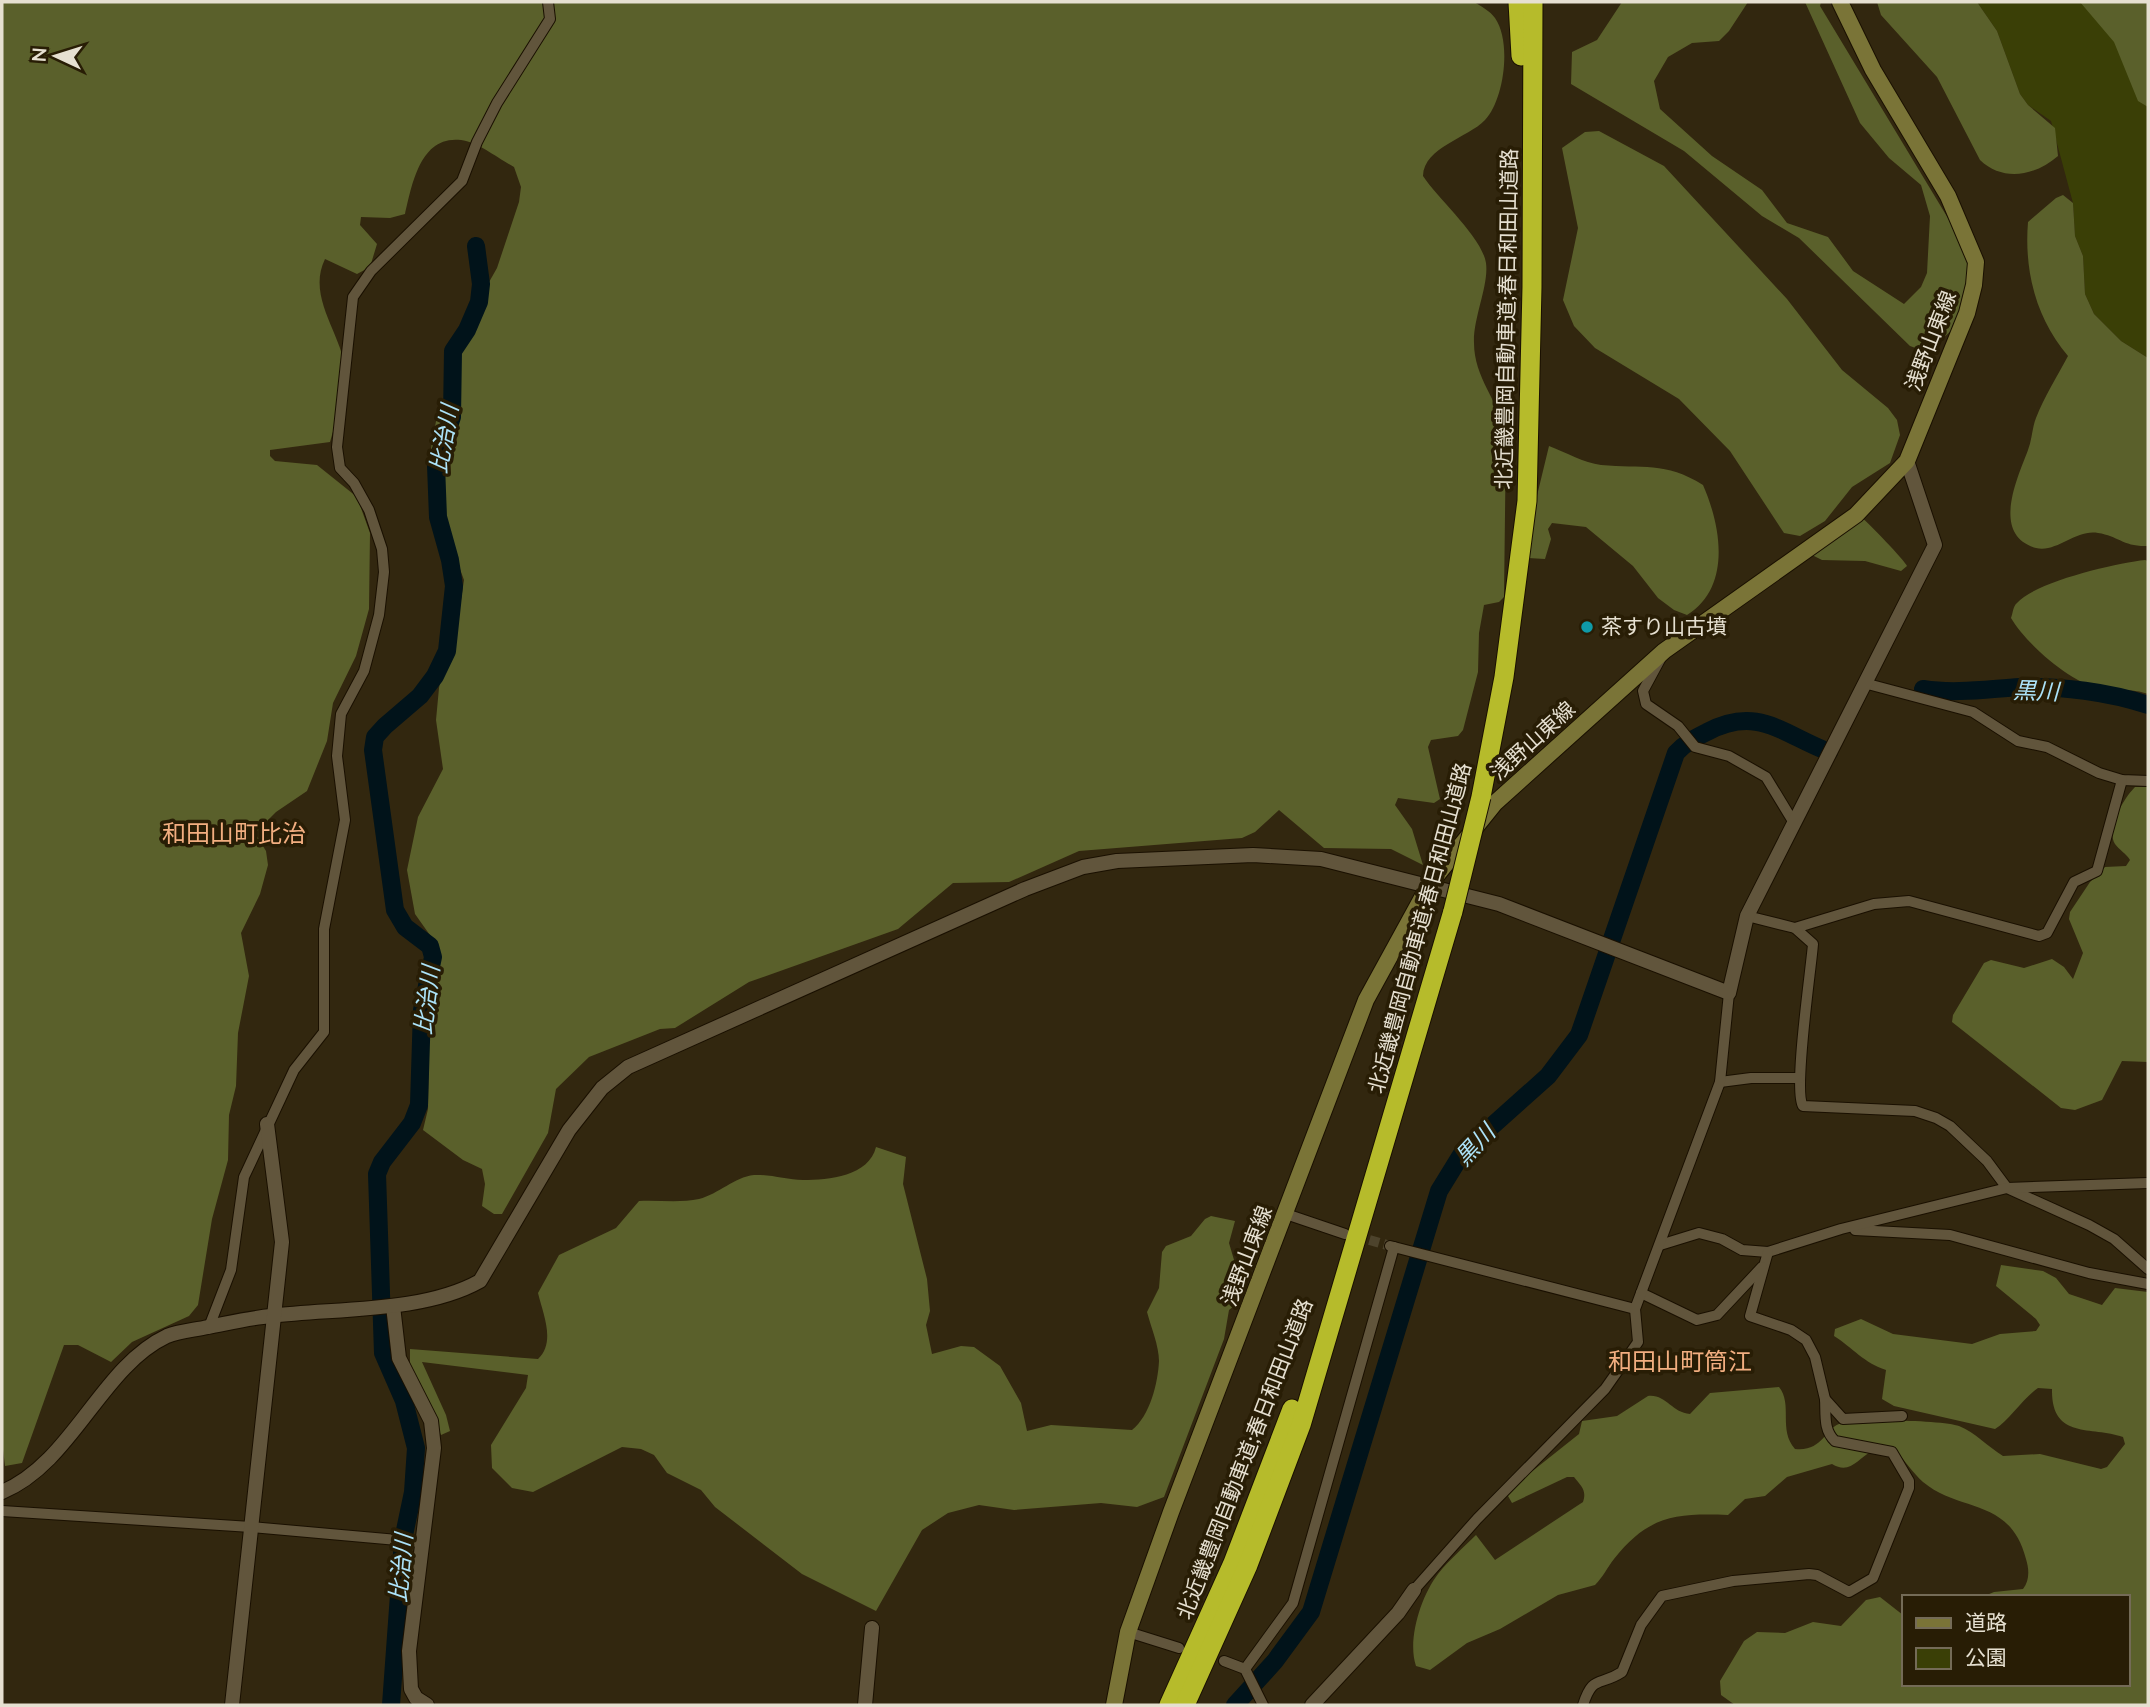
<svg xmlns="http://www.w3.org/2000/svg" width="2150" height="1707" font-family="Lato,'Noto Sans JP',sans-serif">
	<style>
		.green { fill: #3a3f06 }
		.forest { fill: #5a602b }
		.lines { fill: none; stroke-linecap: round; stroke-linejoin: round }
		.river { stroke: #01131a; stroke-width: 18 }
		.minor-tunnel { stroke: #4d432c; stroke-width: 10; stroke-dasharray: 10 5; stroke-linecap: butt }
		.minor-casing { stroke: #1a1000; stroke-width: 12 }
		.tertiary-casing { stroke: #1a1000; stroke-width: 16 }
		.secondary-casing { stroke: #1a1000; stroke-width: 18 }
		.motorway-casing { stroke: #1a1000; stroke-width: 21 }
		.minor { stroke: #61553c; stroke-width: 10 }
		.tertiary { stroke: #61553c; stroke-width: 14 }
		.secondary { stroke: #7a7437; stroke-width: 16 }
		.motorway { stroke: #b6bb2b; stroke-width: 19 }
		.motorway-bridge-casing { stroke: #1a1000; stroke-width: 21; stroke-linecap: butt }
		.motorway-bridge { stroke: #b6bb2b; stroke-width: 19 }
		.culture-dot { fill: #0f9aa8; stroke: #281d05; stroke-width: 2.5 }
		.labels { text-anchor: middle; stroke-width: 7; stroke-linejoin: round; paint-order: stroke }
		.street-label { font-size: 21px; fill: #e6e0d1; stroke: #281d05 }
		.poi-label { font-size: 21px; fill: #e6e0d1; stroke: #281d05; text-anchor: start }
		.water-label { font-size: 23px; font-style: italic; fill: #ace3f9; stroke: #281d05 }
		.quarter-label { font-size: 24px; fill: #f2ae80; stroke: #281d05 }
	</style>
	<rect width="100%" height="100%" fill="#32270f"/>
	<!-- green -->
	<polygon class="green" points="1977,2 2148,2 2148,358 2121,341 2094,314 2085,294 2083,256 2075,236 2073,203 2051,121 2028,105 2020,94 1997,31"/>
	<!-- forest -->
	<g class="forest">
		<path d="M 2,2 L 1474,2 C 1481,6 1490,11 1495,18 C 1512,42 1504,100 1485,120 C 1468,138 1424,147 1423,176 C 1438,199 1482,237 1486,263 C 1489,285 1473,318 1474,343 C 1474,377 1498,401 1506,433 L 1504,597 L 1499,602 L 1484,605 L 1479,633 L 1478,672 L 1463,730 L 1458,736 L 1431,740 L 1428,747 L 1440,799 L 1434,803 L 1398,798 L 1395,805 L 1412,829 L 1423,865 L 1391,849 L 1324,848 L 1279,810 L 1255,832 L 1242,838 L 1079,851 L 1009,882 L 953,883 L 898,929 L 749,982 L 675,1028 L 660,1029 L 589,1057 L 556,1089 L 548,1133 L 502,1214 L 494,1214 L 482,1206 L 485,1184 L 482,1169 L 463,1160 L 423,1130 L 428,1109 L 429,1039 L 436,1004 L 437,960 L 432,938 L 415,914 L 407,870 L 418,817 L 443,769 L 436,720 L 439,688 L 443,666 L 454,647 L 464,580 L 439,512 L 430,471 L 431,448 L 437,416 L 447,396 L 454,344 L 497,268 L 519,202 L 521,187 L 514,167 C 499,159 478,142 461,140 C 420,135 412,185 405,214 L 390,218 L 361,217 L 360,225 L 377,244 L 370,267 L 357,274 L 325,259 C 305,300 347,338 346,379 C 346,399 335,423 330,442 L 270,450 L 270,456 L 275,461 L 317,465 L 357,497 L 370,533 L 369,609 L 356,656 L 333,703 L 327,741 L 307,791 L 276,812 L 255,833 L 266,851 L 268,865 L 260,894 L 241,933 L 249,976 L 238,1033 L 236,1086 L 229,1115 L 228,1160 L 212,1219 L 198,1305 L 189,1316 L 132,1342 L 111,1362 L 78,1345 L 64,1345 L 22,1463 L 5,1466 L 2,1441 Z"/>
		<polygon points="1622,2 1748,2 1729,31 1719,41 1692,43 1668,57 1654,81 1660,109 1712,156 1762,190 1787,223 1828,237 1853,271 1904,304 1921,287 1927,273 1930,216 1921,185 1889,158 1860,123 1805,2 1821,2 1820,6 1969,253 1965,312 1957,325 1935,346 1921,350 1910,346 1799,238 1762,216 1684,151 1571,84 1572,52 1597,40"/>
		<path d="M 1877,2 L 1977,2 L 1997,31 L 2020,94 L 2028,105 L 2055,128 L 2058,156 C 2035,176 2003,182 1980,160 L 1937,77 L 1881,15 Z"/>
		<polygon points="2080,2 2148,2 2148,107 2138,101 2114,42"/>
		<polygon points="1599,131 1664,166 1787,299 1842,370 1888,408 1897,420 1900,435 1890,463 1852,487 1825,521 1800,536 1784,533 1730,451 1679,399 1595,348 1574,326 1563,300 1578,228 1562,148 1585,132"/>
		<path d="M 2063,195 L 2073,203 L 2075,236 L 2083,256 L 2085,294 L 2094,314 L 2121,341 L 2148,358 L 2148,546 C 2123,547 2119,536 2098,533 C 2076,529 2057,553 2036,548 C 1990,535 2018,477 2028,450 C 2032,440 2032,428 2036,418 C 2044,397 2057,377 2068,356 C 2036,318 2024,271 2028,222 L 2056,198 Z"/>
		<path d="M 1549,446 C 1565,452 1584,463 1601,465 C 1642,469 1665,461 1703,485 C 1721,526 1732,587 1687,615 L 1674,610 L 1658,598 L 1633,566 L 1586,527 L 1552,523 L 1548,529 L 1551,539 L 1545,559 L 1528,558 L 1527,537 Z"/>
		<path d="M 1862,518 C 1867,521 1906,562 1907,566 L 1901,571 L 1865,561 L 1822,560 L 1812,555 Z"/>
		<path d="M 2145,560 L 2148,561 L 2148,694 C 2131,688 2122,692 2105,690 C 2073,685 2027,645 2011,618 C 2013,613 2013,606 2017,603 C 2035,582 2116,563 2145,560 Z"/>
		<path d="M 2135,787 L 2148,787 L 2148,1062 L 2122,1061 L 2102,1100 L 2075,1110 L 2061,1108 L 1952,1022 L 1953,1015 L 1984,963 L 1991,960 L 2024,968 L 2052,959 L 2064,967 L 2073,979 L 2083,953 L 2069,919 L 2070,912 L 2090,882 L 2105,867 L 2126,866 L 2130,860 C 2126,853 2119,850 2115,844 C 2105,828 2125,797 2135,787 Z"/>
		<path d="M 876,1147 L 906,1157 L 903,1184 L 927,1279 L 930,1311 L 926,1325 L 932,1354 L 961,1346 L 974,1347 L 1000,1366 L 1021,1403 L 1027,1431 L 1051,1425 L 1132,1430 C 1150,1416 1158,1383 1159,1361 C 1159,1346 1151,1327 1147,1312 L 1159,1288 L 1162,1252 L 1166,1246 L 1191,1236 L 1205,1219 L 1211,1216 L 1235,1221 L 1229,1243 L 1237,1270 L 1235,1305 L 1229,1310 L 1224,1339 L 1164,1497 L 1137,1507 L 1101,1503 L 1014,1510 L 979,1505 L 948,1513 L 922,1530 L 876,1611 L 802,1574 L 715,1507 L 701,1490 L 667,1473 L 654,1455 L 641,1449 L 622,1447 L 533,1492 L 512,1488 L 492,1468 L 491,1445 L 526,1388 L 528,1375 L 422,1362 L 446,1415 L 450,1431 L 441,1435 L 410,1370 L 410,1349 L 538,1359 C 556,1342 543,1314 538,1293 L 559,1255 L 616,1228 L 639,1201 C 658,1200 681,1203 699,1199 C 719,1194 734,1177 754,1175 C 770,1174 787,1180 803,1180 C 829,1180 869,1176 876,1147 Z"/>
		<path d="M 2001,1265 L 2043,1271 L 2056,1278 L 2069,1294 L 2102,1305 L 2115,1288 L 2148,1292 L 2148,1705 L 1735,1705 L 1721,1695 L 1720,1681 L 1744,1641 L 1757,1632 L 1785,1633 L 1813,1622 L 1841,1626 L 1866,1600 L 1880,1597 L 1903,1615 L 1903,1684 L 2127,1684 L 2127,1597 L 1982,1597 L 1994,1592 L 2023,1589 C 2030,1580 2029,1569 2026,1559 C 2010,1497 1960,1513 1923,1482 C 1913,1473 1904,1460 1895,1449 C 1888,1449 1878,1448 1872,1451 C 1857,1459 1850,1475 1832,1464 L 1787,1477 L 1765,1496 L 1745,1499 L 1728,1515 C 1675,1513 1648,1516 1614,1559 C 1607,1568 1603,1577 1595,1585 L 1558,1595 L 1500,1629 L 1467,1643 L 1430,1670 L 1416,1666 C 1407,1640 1421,1596 1438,1574 C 1449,1560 1463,1548 1476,1535 L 1495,1560 L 1583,1502 C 1587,1490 1581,1486 1574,1477 L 1567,1477 L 1512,1503 L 1508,1496 L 1510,1489 L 1579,1434 L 1582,1421 L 1617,1416 L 1648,1396 C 1666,1394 1672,1413 1690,1414 L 1710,1393 L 1779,1387 C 1793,1404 1778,1430 1795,1449 C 1822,1452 1825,1429 1839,1424 C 1854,1418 1945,1420 1959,1426 C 1975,1432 1988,1447 2003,1456 L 2040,1454 L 2101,1469 L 2107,1467 L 2125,1444 L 2123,1437 C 2091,1426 2051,1440 2052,1389 L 2038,1388 C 2022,1399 2009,1421 1995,1429 L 1894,1406 L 1882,1399 L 1886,1370 C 1864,1363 1853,1348 1834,1336 L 1835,1329 L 1861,1319 L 1893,1334 L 1972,1344 L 2000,1334 L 2036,1331 L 2040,1325 L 2036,1319 L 1996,1286 Z"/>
	</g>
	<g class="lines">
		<!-- river -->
		<g class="river">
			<path d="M 1923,689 C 1955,694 1987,689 2020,687 C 2061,686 2109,692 2148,705"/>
			<polyline points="391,1705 403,1540 413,1492 416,1448 404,1401 383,1353 377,1174 382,1162 412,1123 419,1105 422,1010 433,957 430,946 405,927 395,910 373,750 375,737 385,726 420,696 435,676 447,651 454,586 450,560 438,517 436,465 452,417 453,351 467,330 479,302 481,284 476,246"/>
			<path d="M 1235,1705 L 1275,1661 L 1311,1612 L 1439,1191 L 1463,1152 L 1548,1076 L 1579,1035 L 1676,753 C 1685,743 1695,738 1707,732 C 1758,705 1782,734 1829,752"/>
		</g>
		<!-- minor-tunnel -->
		<polyline class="minor-tunnel" points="1355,1236 1387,1245"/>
		<!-- minor casing -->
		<g class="minor-casing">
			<g id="minor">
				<polyline points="1663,654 1643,691 1646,704 1678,726 1695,747 1729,756 1766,777 1794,823"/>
				<polyline points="1864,683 1973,712 2018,741 2047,747 2099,773 2122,780 2148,781"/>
				<path d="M 1747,916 L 1795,928 L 1813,944 C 1811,970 1793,1091 1803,1106 L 1915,1111 L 1936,1118 L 1950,1126 L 1987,1161 L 2007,1188 L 2089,1225 L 2114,1239 L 2148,1269"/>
				<polyline points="1795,928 1874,904 1909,901 2039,936 2047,933 2074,882 2097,871 2122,780"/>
				<polyline points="1720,1082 1751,1078 1800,1078"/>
				<polyline points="1286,1214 1345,1234"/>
				<polyline points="1855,1230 1950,1235 2089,1273 2148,1284"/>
				<polyline points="1660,1245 1699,1233 1722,1239 1742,1250 1768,1252 1841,1229 2007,1188 2148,1183"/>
				<polyline points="1390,1246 1635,1309"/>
				<polyline points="1768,1252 1750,1316 1791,1330 1806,1340 1815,1357 1825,1399 1843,1419 1902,1416"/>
				<polyline points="1641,1293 1697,1320 1717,1315 1762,1267"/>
				<polyline points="209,1327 231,1270 244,1177 294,1070 324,1032 324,929 345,820 337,756 341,714 364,671 379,615 384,572 382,549 369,510 354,483 340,468 337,447 353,297 371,271 462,181 477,142 497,103 550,19 548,2"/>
				<polyline points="2,1511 251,1527 420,1542"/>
				<polyline points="1414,1590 1477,1519 1605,1389 1638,1342 1635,1309 1720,1082 1729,993"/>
				<polyline points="1128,1632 1179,1648"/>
				<polyline points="1224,1661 1245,1669 1263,1705"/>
				<polyline points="1245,1669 1293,1603 1394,1247"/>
				<path d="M 1583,1705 C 1593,1674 1599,1687 1622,1672 L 1641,1625 L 1662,1596 L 1733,1581 L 1809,1574 L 1817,1575 L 1849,1592 L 1873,1578 L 1909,1488 L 1909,1481 L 1892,1452 L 1835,1441 C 1823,1430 1826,1414 1825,1399"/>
			</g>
		</g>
		<!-- tertiary casing -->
		<g class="tertiary-casing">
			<g id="tertiary">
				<polyline points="393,1306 399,1358 431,1421 434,1448 409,1651 411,1689 416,1698 427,1705"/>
				<path d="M 2,1492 C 72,1463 101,1367 167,1336 C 179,1331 195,1330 208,1327 C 229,1323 250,1318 271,1316 C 335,1308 423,1313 480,1281 L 569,1130 L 602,1088 L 628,1067 L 1025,889 L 1083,867 L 1117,861 L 1253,855 L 1321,859 L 1499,904 L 1729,993 L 1747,916 L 1935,545 L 1907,461"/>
				<polyline points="232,1705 282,1242 267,1124"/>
				<polyline points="865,1705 872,1628"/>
				<polyline points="1312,1705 1398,1613 1414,1590"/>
			</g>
		</g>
		<!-- secondary casing -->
		<g class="secondary-casing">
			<polyline id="secondary" points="1114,1705 1128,1632 1171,1512 1366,1000 1429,885 1495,803 1664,651 1856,515 1907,461 1967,313 1974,285 1976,262 1948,196 1873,70 1840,2"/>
		</g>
		<!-- motorway casing -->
		<g class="motorway-casing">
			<g id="motorway">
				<polyline points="1518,2 1521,56"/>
				<polyline points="1481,797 1504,677 1527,501 1532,287 1533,2"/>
				<polyline points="1169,1705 1233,1563 1292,1409"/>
				<polyline points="1185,1705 1248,1565 1301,1425 1453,911"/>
			</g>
		</g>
		<!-- minor -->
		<use href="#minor" class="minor"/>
		<!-- tertiary -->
		<use href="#tertiary" class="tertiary"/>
		<!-- secondary -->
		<use href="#secondary" class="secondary"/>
		<!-- motorway -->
		<use href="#motorway" class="motorway"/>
		<!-- motorway-bridge casing -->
		<g class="motorway-bridge-casing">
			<polyline id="motorway-bridge" points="1453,911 1481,797"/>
		</g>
		<!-- motorway-bridge -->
		<use href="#motorway-bridge" class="motorway-bridge"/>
	</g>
	<!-- markers -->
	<circle class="culture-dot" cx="1587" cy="627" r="7"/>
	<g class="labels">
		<!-- street labels -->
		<g class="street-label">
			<text transform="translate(1507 319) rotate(-89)" y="7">北近畿豊岡自動車道;春日和田山道路</text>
			<text transform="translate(1931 341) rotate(-69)" y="7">浅野山東線</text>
			<text transform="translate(1533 741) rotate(-42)" y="7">浅野山東線</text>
			<text transform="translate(1420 928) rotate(-75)" y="7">北近畿豊岡自動車道;春日和田山道路</text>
			<text transform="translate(1247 1256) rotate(-69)" y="7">浅野山東線</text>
			<text transform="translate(1245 1459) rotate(-69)" y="7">北近畿豊岡自動車道;春日和田山道路</text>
		</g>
		<!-- poi labels -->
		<g class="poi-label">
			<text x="1601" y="634">茶すり山古墳</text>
		</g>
		<!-- water labels -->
		<g class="water-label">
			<text transform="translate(444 439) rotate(-80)" y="8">比治川</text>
			<text transform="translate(2036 691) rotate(2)" y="8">黒川</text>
			<text transform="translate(427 1000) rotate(-83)" y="8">比治川</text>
			<text transform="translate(1475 1145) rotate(-47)" y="8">黒川</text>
			<text transform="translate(401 1568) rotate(-85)" y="8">比治川</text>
		</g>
		<!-- quarter labels -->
		<g class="quarter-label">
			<text x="234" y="842">和田山町比治</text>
			<text x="1680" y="1370">和田山町筒江</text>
		</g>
	</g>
	<!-- border -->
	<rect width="2150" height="1707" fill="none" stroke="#e6e0d1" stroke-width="7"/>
	<!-- legend -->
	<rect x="1902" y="1595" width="228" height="91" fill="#281d05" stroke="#746b57" stroke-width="2"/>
	<rect x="1916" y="1618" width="35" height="10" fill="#7a7437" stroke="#746b57" stroke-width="2"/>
	<text x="1965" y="1630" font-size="21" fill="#e6e0d1">道路</text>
	<rect x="1916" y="1648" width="35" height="21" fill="#3a3f06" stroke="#746b57" stroke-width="2"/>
	<text x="1965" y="1665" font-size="21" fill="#e6e0d1">公園</text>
	<!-- north arrow -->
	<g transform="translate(56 56) rotate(274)" stroke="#281d05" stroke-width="5" paint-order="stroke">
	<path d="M0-5L12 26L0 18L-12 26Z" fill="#e6e0d1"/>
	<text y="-10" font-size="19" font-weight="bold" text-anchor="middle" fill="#e6e0d1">N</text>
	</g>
</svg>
